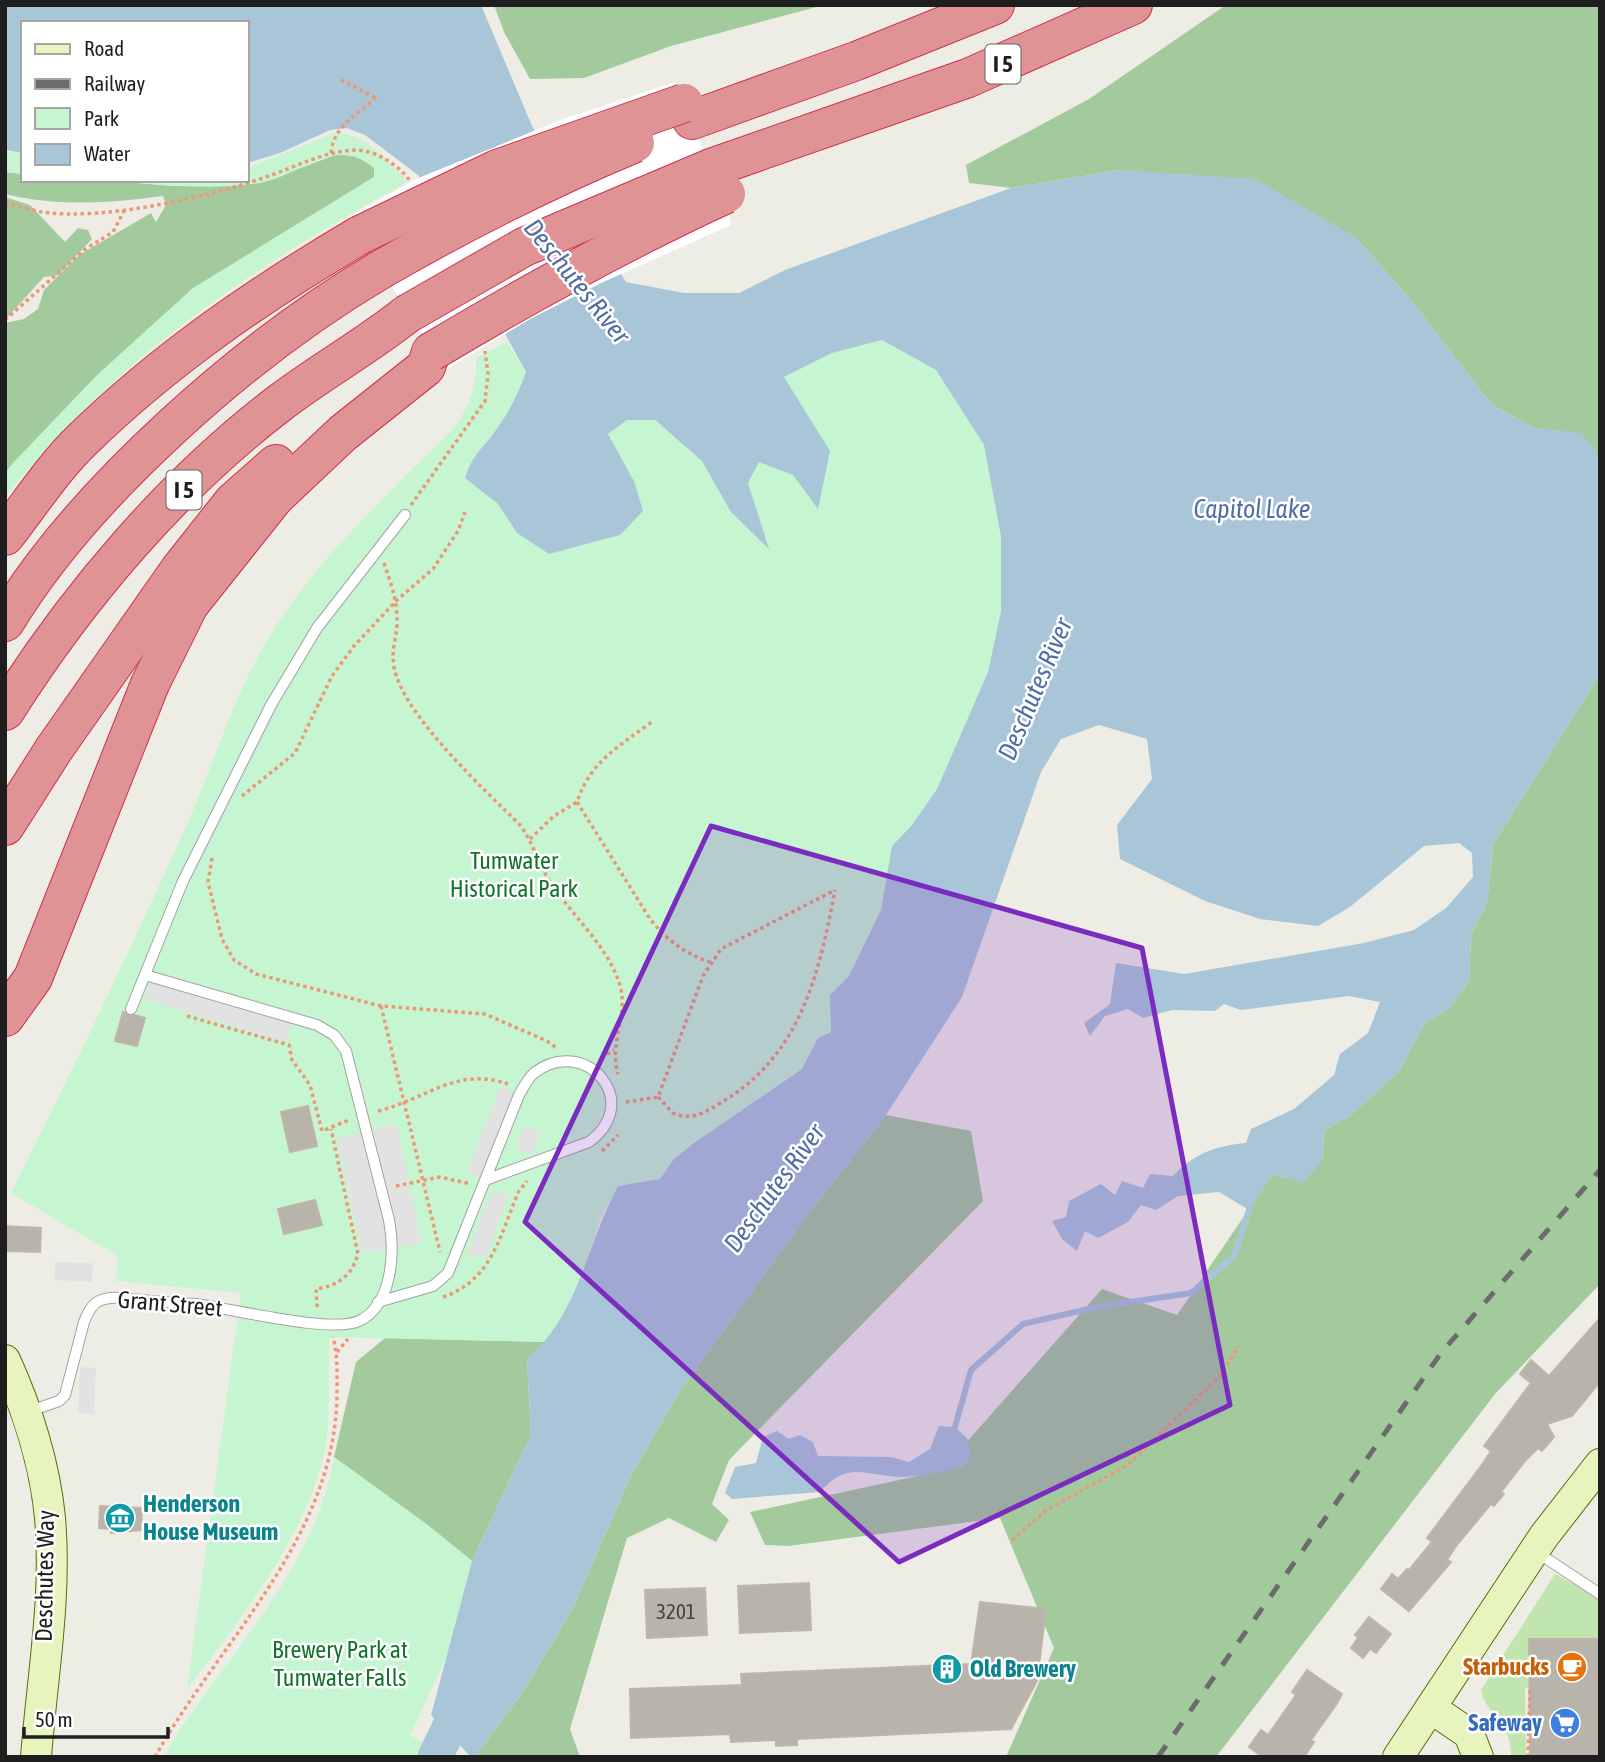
<svg xmlns="http://www.w3.org/2000/svg" width="1605" height="1762" font-family="'Asap Condensed',sans-serif">
	<style>
		.grass { fill: #c0e5af }
		.forest { fill: #a3ca9d }
		.park { fill: #c5f5d1 }
		.parking { fill: #e2e2e2 }
		.water { fill: #a9c6d9 }
		.pier { fill: #fff }
		.lines { fill: none; stroke-linecap: round; stroke-linejoin: round }
		.stream { stroke: #a9c6d9; stroke-width: 6 }
		.river { stroke: #a9c6d9; stroke-width: 35 }
		.building { fill: #b8b3ab; stroke: #bfb6a9; stroke-width: 2 }
		.lane-casing { stroke: #a2a2a2; stroke-width: 12 }
		.secondary-casing { stroke: #536d0d; stroke-width: 32 }
		.highway-casing { stroke: #cd324d; stroke-width: 40 }
		.path { stroke: #ef9676; stroke-width: 3.5; stroke-dasharray: 3.5 3.5; stroke-linecap: butt }
		.lane { stroke: #fff; stroke-width: 10 }
		.secondary { stroke: #e8f4bd; stroke-width: 30 }
		.highway { stroke: #e09394; stroke-width: 38 }
		.rail { stroke: #6c6c6c; stroke-width: 5; stroke-dasharray: 14 14; stroke-linecap: butt }
		.highway-bridge-casing { stroke: #cd324d; stroke-width: 40; stroke-linecap: butt }
		.highway-bridge { stroke: #e09394; stroke-width: 38 }
		.marked { fill: #7b2cbf; fill-opacity: 0.2; stroke: #7b2cbf; stroke-width: 5; stroke-linejoin: round }
		.labels { text-anchor: middle; stroke-width: 5; stroke-linejoin: round; paint-order: stroke }
		.number-label { font-size: 21px; fill: #444341 }
		.shield { fill: #fff; stroke: #626262; stroke-width: 2 }
		.shield-label { font-size: 23px; font-weight: bold; fill: #1e1e1e }
		.park-label { font-size: 24px; fill: #14742c; stroke: #fff }
		.street-label { font-size: 24px; fill: #1e1e1e; stroke: #fff }
		.culture-label { font-size: 24px; font-weight: bold; fill: #0d838f; stroke: #fff; text-anchor: start }
		.food-label { font-size: 24px; font-weight: bold; fill: #c56008; stroke: #fff; text-anchor: end }
		.shop-label { font-size: 24px; font-weight: bold; fill: #366cbe; stroke: #fff; text-anchor: end }
		.water-label { font-size: 26px; font-style: italic; fill: #526ea6; stroke: #fff }
	</style>
	<rect width="100%" height="100%" fill="#eeede5"/>
	<!-- grass -->
	<path class="grass" d="M 1555,1574 L 1600,1598 L 1600,1639 L 1529,1639 L 1530,1687 L 1525,1688 L 1526,1757 L 1511,1757 C 1512,1721 1486,1716 1481,1690 Z"/>
	<!-- forest -->
	<g class="forest">
		<polygon points="494,5 824,5 671,46 584,78 530,79 504,32"/>
		<polygon points="1226,5 1600,5 1600,456 1581,434 1534,428 1492,405 1410,299 1354,236 1120,170 1011,188 969,183 966,165 1089,99"/>
		<path d="M 338,154 L 361,157 L 374,168 L 374,177 L 270,241 L 5,473 L 5,323 L 24,319 L 38,309 L 44,290 L 79,255 L 151,213 L 156,222 L 166,205 L 163,196 C 109,203 59,207 5,194 L 5,172 L 23,174 L 23,180 L 101,180 L 173,186 L 260,183 Z"/>
		<polygon points="5,197 30,205 65,242 78,228 88,230 92,239 58,275 44,277 5,320"/>
		<polygon points="1600,674 1600,1284 1495,1394 1216,1757 1006,1757 1054,1648 1000,1518 788,1546 765,1545 750,1512 941,1471 1102,1289 1177,1315 1272,1175 1322,1161 1324,1130 1350,1116 1400,1070 1424,1024 1449,1008 1469,981 1471,935 1487,902 1493,844"/>
		<polygon points="886,1115 971,1131 983,1201 729,1460 712,1504 729,1520 716,1542 669,1518 627,1538 570,1729 580,1757 475,1757 522,1693 572,1610 631,1475 679,1392 803,1221"/>
		<polygon points="385,1338 547,1342 527,1359 531,1435 472,1561 429,1526 334,1457 356,1362"/>
	</g>
	<!-- park -->
	<g class="park">
		<path d="M 337,132 C 369,137 386,158 407,182 C 248,270 121,354 5,497 L 5,473 L 12,464 L 97,375 L 193,288 L 374,177 L 374,168 C 334,134 300,177 259,183 C 207,191 152,184 101,180 L 247,180 L 247,168 Z"/>
		<polygon points="5,152 23,153 23,174 5,172"/>
		<path d="M 882,340 L 936,370 L 984,445 L 1001,537 L 1001,611 L 988,672 L 937,789 L 912,825 L 892,846 L 881,910 L 849,977 L 830,995 L 831,1032 L 818,1038 L 802,1069 L 694,1143 L 674,1159 L 660,1179 L 618,1186 L 599,1221 L 584,1276 L 547,1342 L 329,1337 C 328,1369 331,1426 324,1455 C 301,1544 241,1618 187,1689 L 241,1293 L 116,1281 L 118,1256 L 11,1193 C 71,1073 129,953 184,831 C 212,770 230,704 264,646 C 314,559 388,495 457,424 C 471,402 477,384 476,358 L 507,342 L 526,372 C 519,392 510,410 498,427 C 483,450 475,449 465,478 L 498,504 L 517,533 L 549,554 L 620,535 L 634,481 L 608,433 L 627,420 L 654,420 L 702,461 L 731,512 L 768,548 L 748,483 L 759,462 L 793,475 L 784,377 L 832,353 Z"/>
		<path d="M 334,1457 L 429,1526 L 472,1561 L 446,1658 L 410,1735 L 448,1757 L 163,1757 C 221,1659 315,1573 334,1457 Z"/>
	</g>
	<!-- parking -->
	<g class="parking">
		<polygon points="152,977 293,1019 286,1042 144,999"/>
		<polygon points="500,1087 514,1092 481,1178 467,1172"/>
		<polygon points="396,1123 422,1243 362,1253 337,1139"/>
		<polygon points="524,1126 541,1132 533,1155 516,1149"/>
		<polygon points="492,1192 509,1193 486,1257 467,1255"/>
		<polygon points="55,1262 93,1263 92,1282 54,1280"/>
		<polygon points="80,1367 96,1368 94,1414 78,1413"/>
	</g>
	<!-- water -->
	<g class="water">
		<path d="M 5,5 L 481,5 L 532,126 L 626,282 L 684,293 L 739,293 L 785,270 L 1011,188 L 1120,170 L 1255,179 L 1354,236 L 1410,299 L 1492,405 L 1534,428 L 1581,433 L 1600,456 L 1600,674 L 1493,844 L 1487,902 L 1471,935 L 1469,981 L 1449,1008 L 1424,1024 L 1400,1070 L 1350,1116 L 1324,1130 L 1322,1161 L 1304,1182 L 1272,1175 L 1249,1210 L 1219,1192 L 1178,1196 L 1156,1210 L 1141,1205 L 1128,1222 L 1098,1238 L 1085,1231 L 1077,1251 L 1062,1239 L 1052,1221 L 1066,1217 L 1069,1201 L 1101,1184 L 1115,1195 L 1122,1181 L 1143,1188 L 1150,1174 L 1173,1176 C 1195,1153 1215,1146 1246,1143 L 1251,1129 L 1294,1109 L 1334,1075 L 1340,1054 L 1368,1033 L 1380,1002 L 1349,996 L 1241,1010 L 1224,1004 L 1215,1011 L 1172,1010 L 1143,1018 L 1128,1009 L 1105,1016 L 1090,1036 L 1084,1023 L 1110,1004 L 1116,963 L 1184,974 L 1364,943 L 1414,930 L 1446,908 L 1473,877 L 1472,853 L 1459,843 L 1424,846 L 1350,907 L 1318,926 L 1260,919 L 1205,901 L 1120,859 L 1117,825 L 1152,779 L 1147,739 L 1099,725 L 1061,739 L 1041,772 L 962,997 L 886,1115 L 803,1221 L 679,1392 L 631,1475 L 572,1610 L 522,1693 L 475,1757 L 471,1757 L 431,1715 L 472,1561 L 531,1435 L 527,1359 C 579,1314 587,1244 618,1186 L 660,1179 L 674,1159 L 694,1143 L 802,1069 L 818,1038 L 831,1032 L 830,995 L 849,976 L 881,910 L 892,846 L 912,825 L 937,789 L 988,672 L 1001,611 L 1001,537 L 984,445 L 936,370 L 882,340 L 832,353 L 784,377 L 830,451 L 818,509 L 793,475 L 759,462 L 748,483 L 769,549 L 731,512 L 702,461 L 655,420 L 627,420 L 608,434 L 634,481 L 643,511 L 620,535 L 549,554 L 517,533 L 498,504 L 465,478 C 475,449 483,450 498,427 C 510,410 519,392 526,372 L 418,175 L 365,135 L 347,128 L 330,130 L 280,153 L 247,163 L 247,23 L 23,23 L 23,153 L 5,150 Z"/>
		<path d="M 939,1426 L 955,1427 L 967,1438 L 972,1456 L 961,1468 C 942,1471 920,1477 901,1477 C 864,1476 849,1460 820,1492 L 732,1499 L 725,1493 L 735,1467 L 756,1463 L 763,1437 L 777,1431 L 789,1439 L 800,1435 L 813,1442 L 818,1456 L 891,1457 L 909,1462 L 930,1449 Z"/>
	</g>
	<!-- pier -->
	<polygon class="pier" points="675,82 711,168 726,194 731,225 601,283 530,319 444,371 349,217 416,179 563,119"/>
	<g class="lines">
		<!-- stream -->
		<polyline class="stream" points="955,1427 971,1370 1023,1324 1097,1307 1191,1293 1234,1256 1249,1210"/>
		<!-- river -->
		<polyline class="river" points="435,1757 467,1691"/>
	</g>
	<!-- building -->
	<g class="building">
		<polygon points="123,1012 145,1018 137,1046 115,1041"/>
		<polygon points="308,1106 317,1146 290,1152 281,1112"/>
		<polygon points="315,1200 322,1225 284,1234 278,1209"/>
		<polygon points="5,1226 41,1228 40,1252 5,1251"/>
		<polygon points="1600,1318 1600,1382 1572,1416 1547,1424 1554,1437 1542,1451 1538,1448 1526,1460 1501,1492 1504,1494 1494,1506 1491,1504 1456,1546 1447,1560 1451,1562 1409,1611 1381,1589 1392,1574 1398,1579 1407,1569 1409,1570 1432,1542 1427,1538 1481,1466 1491,1451 1484,1446 1531,1383 1520,1374 1531,1360 1549,1376"/>
		<polygon points="100,1506 142,1508 141,1530 111,1533 111,1529 99,1528"/>
		<polygon points="809,1583 811,1630 740,1633 738,1586"/>
		<polygon points="705,1588 707,1635 647,1638 645,1590"/>
		<polygon points="980,1602 1046,1609 1037,1681 1011,1729 797,1739 797,1745 776,1746 776,1740 731,1742 730,1734 631,1738 630,1689 742,1685 741,1674 971,1664"/>
		<polygon points="1369,1617 1391,1634 1376,1653 1370,1649 1363,1658 1351,1648 1358,1638 1355,1635"/>
		<polygon points="1529,1639 1600,1639 1600,1757 1530,1757"/>
		<polygon points="1307,1670 1342,1694 1336,1705 1311,1740 1314,1742 1304,1757 1263,1757 1249,1747 1261,1730 1268,1735 1296,1695 1292,1692"/>
	</g>
	<g class="lines">
		<!-- lane casing -->
		<g class="lane-casing">
			<g id="lane">
				<polyline points="131,1009 183,881 271,705 317,628 405,515"/>
				<path d="M 378,1302 L 433,1286 L 448,1273 L 519,1095 C 523,1088 528,1078 534,1073 C 584,1034 645,1101 589,1142 L 488,1179"/>
				<path d="M 27,1412 L 59,1401 L 65,1395 L 84,1322 C 88,1313 91,1305 99,1301 C 111,1295 129,1299 142,1300 C 160,1302 177,1303 195,1304 C 230,1308 330,1334 359,1321 C 393,1305 395,1251 389,1220 L 346,1051 L 334,1035 L 317,1025 L 145,975"/>
				<polyline points="1535,1551 1600,1594"/>
			</g>
		</g>
		<!-- secondary casing -->
		<g class="secondary-casing">
			<g id="secondary">
				<path d="M 5,1360 C 27,1408 45,1465 50,1518 C 57,1596 42,1679 36,1757"/>
				<polyline points="1431,1708 1469,1734 1478,1757"/>
				<polyline points="1398,1757 1544,1536 1600,1464"/>
			</g>
		</g>
		<!-- highway casing -->
		<g class="highway-casing">
			<g id="highway">
				<polyline points="692,120 856,61 995,5"/>
				<polyline points="711,168 968,78 1133,5"/>
				<path d="M 5,536 C 30,504 53,468 82,440 C 165,359 260,294 360,235"/>
				<path d="M 5,622 C 84,491 249,347 380,270"/>
				<path d="M 5,711 C 78,596 172,485 281,402 C 322,371 367,346 407,314"/>
				<polyline points="5,826 54,749 180,569 233,502 276,464"/>
				<polyline points="5,1017 33,978 150,684 189,605 275,497 343,433 426,367 431,352"/>
			</g>
		</g>
		<!-- path -->
		<g class="path">
			<polyline points="341,80 376,98"/>
			<path d="M 331,153 C 333,126 359,113 378,96"/>
			<path d="M 5,203 C 17,206 30,210 42,212 C 104,221 209,197 269,176 C 298,166 325,151 356,150 C 375,150 399,165 410,181"/>
			<polyline points="5,320 84,250 113,232 125,209"/>
			<polyline points="411,505 485,401 488,374 485,351"/>
			<path d="M 384,563 C 391,584 398,602 397,625 C 396,640 391,651 394,667 C 402,714 486,791 520,825 C 532,841 537,859 547,877 C 569,914 610,946 621,989 C 627,1017 609,1045 618,1074"/>
			<polyline points="242,796 295,753 332,676 354,646 397,600 433,569 458,531 465,512"/>
			<path d="M 577,802 L 650,919 C 667,940 685,954 710,962"/>
			<path d="M 530,839 L 554,816 L 577,802 C 591,760 620,746 653,721"/>
			<polyline points="212,858 208,882 222,939 234,960 256,974 381,1006 485,1014 547,1041 558,1049"/>
			<polyline points="381,1006 440,1252"/>
			<polyline points="187,1016 289,1045 292,1060 310,1085 322,1131 349,1120"/>
			<polyline points="601,1058 614,1050"/>
			<path d="M 658,1097 L 673,1113 C 693,1121 704,1113 722,1102 C 801,1055 819,974 835,890"/>
			<polyline points="626,1102 658,1097 703,976 721,949 835,890"/>
			<path d="M 378,1111 C 427,1099 457,1066 508,1084"/>
			<polyline points="602,1151 618,1135"/>
			<polyline points="396,1186 440,1177 471,1184"/>
			<path d="M 443,1297 C 493,1280 500,1234 519,1191 L 527,1181"/>
			<path d="M 317,1307 L 316,1289 C 337,1286 352,1276 358,1254 L 331,1129"/>
			<polyline points="337,1352 348,1339"/>
			<polyline points="1012,1540 1048,1509 1128,1465 1222,1374 1238,1346"/>
			<path d="M 155,1757 C 221,1639 335,1538 337,1395 C 337,1375 338,1356 333,1337"/>
			<polyline points="1528,1757 1530,1689"/>
		</g>
		<!-- lane -->
		<use href="#lane" class="lane"/>
		<!-- secondary -->
		<use href="#secondary" class="secondary"/>
		<!-- highway -->
		<use href="#highway" class="highway"/>
		<!-- rail -->
		<polyline class="rail" points="1158,1757 1441,1353 1600,1170"/>
		<!-- highway-bridge casing -->
		<g class="highway-bridge-casing">
			<g id="highway-bridge">
				<polyline points="360,235 497,169 684,103"/>
				<path d="M 380,270 C 465,221 544,181 635,143"/>
				<polyline points="407,314 524,247 711,168"/>
				<path d="M 431,352 C 528,294 624,241 726,194"/>
			</g>
		</g>
		<!-- highway-bridge -->
		<use href="#highway-bridge" class="highway-bridge"/>
	</g>
	<!-- marked area -->
	<path class="marked" d="M 711,826 L 1142,948 L 1230,1405 L 899,1562 L 525,1222 Z"/>
	<!-- icons -->
	<defs>
		<g id="museum-disc" transform="scale(1.575)"><circle r="9.5" fill="#0f9aa8" stroke="#fff"/><path d="M0-6L6-3V-2H-6V-3ZM-5-1h2V3h-2ZM-1-1h2V3h-2ZM3-1h2V3H3ZM-6 4H6V6H-6Z" fill="#fff"/></g>
		<g id="cafe-disc" transform="scale(1.575)"><circle r="9.5" fill="#e8710a" stroke="#fff"/><path d="M-5.5-4.5H6V0H3Q3 3.5 0 3.5H-2.5Q-5.5 3.5-5.5 0ZM3-3.2v2h1.7v-2ZM-6 4.5H4V6H-6Z" fill="#fff"/></g>
		<g id="building-disc" transform="scale(1.575)"><circle r="9.5" fill="#0f9aa8" stroke="#fff"/><path d="M-4-6H4V6H1V3H-1V6H-4ZM-2.5-4.3h1.7v1.8h-1.7ZM.8-4.3h1.7v1.8H.8ZM-2.5-1h1.7V.8h-1.7ZM.8-1h1.7V.8H.8Z" fill="#fff"/></g>
		<g id="supermarket-disc" transform="scale(1.575)"><circle r="9.5" fill="#3f7fe0" stroke="#fff"/><path d="M-6-5.5h2.5l.6 2H6L4.5 2H-2.5L-4.4-4H-6ZM-1.5 3.2a1.3 1.3 0 1 0 .1 0ZM3 3.2a1.3 1.3 0 1 0 .1 0Z" fill="#fff"/></g>
	</defs>
	<g fill-rule="evenodd">
		<use href="#museum-disc" x="120" y="1518"/>
		<use href="#cafe-disc" x="1572" y="1667"/>
		<use href="#building-disc" x="947" y="1669"/>
		<use href="#supermarket-disc" x="1565" y="1723"/>
	</g>
	<g class="labels">
		<!-- number labels -->
		<g class="number-label">
			<text x="676" y="1619">3201</text>
		</g>
		<!-- shield labels -->
		<g class="shield">
			<rect x="985.5" y="44.5" width="35" height="39" rx="5"/>
			<rect x="166.5" y="470.5" width="35" height="39" rx="5"/>
		</g>
		<g class="shield-label">
			<text x="1003" y="72">I 5</text>
			<text x="184" y="498">I 5</text>
		</g>
		<!-- park labels -->
		<g class="park-label">
			<text x="514" y="869">Tumwater<tspan x="514" dy="28">Historical Park</tspan></text>
			<text x="340" y="1658">Brewery Park at<tspan x="340" dy="28">Tumwater Falls</tspan></text>
		</g>
		<!-- street labels -->
		<g class="street-label">
			<text transform="translate(170 1304) rotate(5)" y="8">Grant Street</text>
			<text transform="translate(45 1576) rotate(-89)" y="8">Deschutes Way</text>
		</g>
		<!-- culture labels -->
		<g class="culture-label">
			<text x="143" y="1512">Henderson<tspan x="143" dy="28">House Museum</tspan></text>
			<text x="970" y="1677">Old Brewery</text>
		</g>
		<!-- food labels -->
		<g class="food-label">
			<text x="1549" y="1675">Starbucks</text>
		</g>
		<!-- shop labels -->
		<g class="shop-label">
			<text x="1542" y="1731">Safeway</text>
		</g>
		<!-- water labels -->
		<g class="water-label">
			<text transform="translate(577 281) rotate(51)" y="9">Deschutes River</text>
			<text x="1252" y="518">Capitol Lake</text>
			<text transform="translate(1035 689) rotate(-67)" y="9">Deschutes River</text>
			<text transform="translate(774 1188) rotate(-54)" y="9">Deschutes River</text>
		</g>
	</g>
	<!-- border -->
	<rect width="1605" height="1762" fill="none" stroke="#1e1e1e" stroke-width="14"/>
	<!-- legend -->
	<rect x="21" y="21" width="228" height="161" fill="#ffffff" stroke="#a5a5a5" stroke-width="2"/>
	<rect x="35" y="44" width="35" height="10" fill="#e8f4bd" stroke="#a5a5a5" stroke-width="2"/>
	<text x="84" y="56" font-size="21" fill="#1e1e1e">Road</text>
	<rect x="35" y="79" width="35" height="10" fill="#6c6c6c" stroke="#a5a5a5" stroke-width="2"/>
	<text x="84" y="91" font-size="21" fill="#1e1e1e">Railway</text>
	<rect x="35" y="108" width="35" height="21" fill="#c5f5d1" stroke="#a5a5a5" stroke-width="2"/>
	<text x="84" y="126" font-size="21" fill="#1e1e1e">Park</text>
	<rect x="35" y="144" width="35" height="21" fill="#a9c6d9" stroke="#a5a5a5" stroke-width="2"/>
	<text x="84" y="161" font-size="21" fill="#1e1e1e">Water</text>
	<!-- scale -->
	<path d="M24 1727v10h144v-10" fill="none" stroke="#1e1e1e" stroke-width="3.5"/>
	<text x="35" y="1727" font-size="21" fill="#1e1e1e" stroke="#ffffff" stroke-width="5" paint-order="stroke">50 m</text>
</svg>
